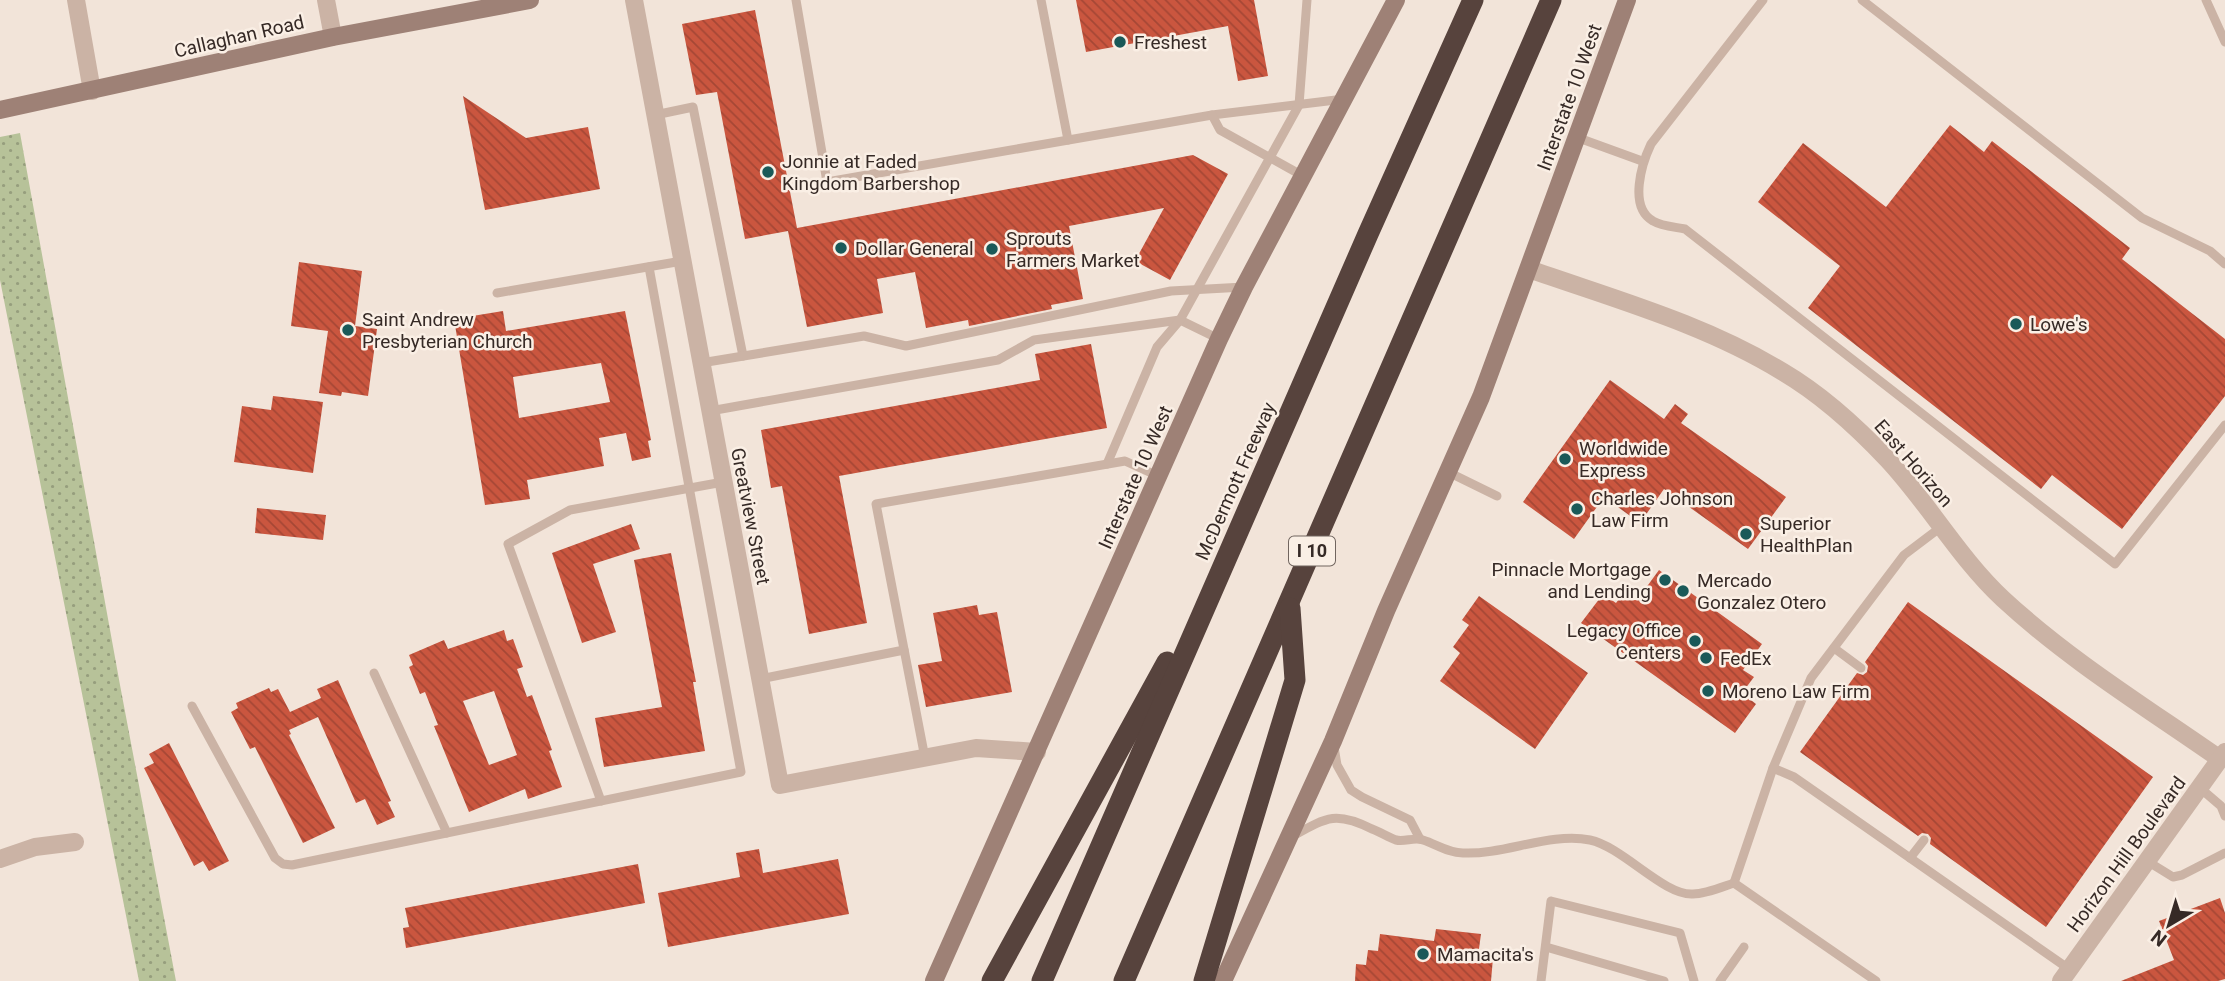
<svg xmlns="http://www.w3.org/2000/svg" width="2225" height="981" font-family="Roboto,sans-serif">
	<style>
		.grass { fill: url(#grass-dots) }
		.building { fill: url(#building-back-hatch); fill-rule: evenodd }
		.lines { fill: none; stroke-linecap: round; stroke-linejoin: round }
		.service { stroke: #cbb3a5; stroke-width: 9 }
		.minor { stroke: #cbb3a5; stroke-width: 18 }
		.secondary { stroke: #9e8176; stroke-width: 18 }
		.motorway { stroke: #57433d; stroke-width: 21 }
		.poi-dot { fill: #1a5958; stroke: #faefe5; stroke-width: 2.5 }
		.labels { text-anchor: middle; stroke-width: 5; stroke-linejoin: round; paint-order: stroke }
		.shield { fill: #faefe5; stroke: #71655f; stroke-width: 2 }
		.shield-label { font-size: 18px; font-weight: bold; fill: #362a26 }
		.street-label { font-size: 19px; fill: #362a26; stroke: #faefe5 }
		.poi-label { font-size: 19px; fill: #362a26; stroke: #faefe5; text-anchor: start }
	</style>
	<defs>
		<pattern id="grass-dots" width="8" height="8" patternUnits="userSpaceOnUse" patternTransform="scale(1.75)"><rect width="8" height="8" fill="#b7c299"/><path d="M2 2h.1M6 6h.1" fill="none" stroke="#969e7d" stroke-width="1.8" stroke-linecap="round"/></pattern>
		<pattern id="building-back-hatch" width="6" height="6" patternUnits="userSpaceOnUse" patternTransform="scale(1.75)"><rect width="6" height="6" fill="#ca563f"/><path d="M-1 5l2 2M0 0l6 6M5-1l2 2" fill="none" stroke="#a54735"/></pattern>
	</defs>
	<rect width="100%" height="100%" fill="#f2e4d9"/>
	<!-- grass -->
	<polygon class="grass" points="20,133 120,685 176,981 139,981 0,280 0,137"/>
	<!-- building -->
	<g class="building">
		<polygon points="1076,0 1254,0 1268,76 1238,81 1228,26 1086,52"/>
		<polygon points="755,10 797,228 1193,155 1228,174 1170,280 1135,261 1164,208 1069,226 1083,299 1051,305 1052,309 969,326 968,320 926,328 915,272 877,279 883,313 807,327 788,231 745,239 717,92 696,95 682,24"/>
		<polygon points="463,96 526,138 588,127 600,189 485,210"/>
		<polygon points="1950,125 1984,152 1992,141 2130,248 2122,259 2225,339 2225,396 2122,529 2052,475 2041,489 1808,308 1840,266 1758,202 1803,143 1886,207"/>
		<polygon points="299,262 362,271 355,326 377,329 368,396 342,392 341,396 319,393 328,331 291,326"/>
		<path d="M 503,311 L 506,331 L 625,311 L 651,440 L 648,441 L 651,457 L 632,461 L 626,433 L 599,438 L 604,466 L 527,480 L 530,499 L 485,505 L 454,319 ZM 601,363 L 610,402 L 519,418 L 513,377 Z"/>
		<polygon points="1091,344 1107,428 839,476 867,623 809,634 782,486 771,488 761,430 1040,380 1035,354"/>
		<polygon points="1610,380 1664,419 1675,404 1688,414 1681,423 1786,497 1748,549 1664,489 1640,523 1604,497 1574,539 1523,502"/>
		<polygon points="273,396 323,402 313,473 234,462 242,406 271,410"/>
		<polygon points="257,508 326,515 323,540 255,533"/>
		<polygon points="631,524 640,549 593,564 616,632 582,643 552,553"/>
		<polygon points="671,553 696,682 693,682 705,751 604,767 595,718 662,707 634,560"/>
		<polygon points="1659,570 1762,644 1743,670 1754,677 1742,693 1756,704 1735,733 1581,623 1603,594 1616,603 1628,587 1640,596"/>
		<polygon points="1479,596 1588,673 1535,749 1440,681 1460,653 1453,647 1469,625 1462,620"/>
		<polygon points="1908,602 2153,777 2046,927 1930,844 1931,838 1928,834 1922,833 1918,836 1800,752 1857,673 1863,675 1867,672 1868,666 1865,662"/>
		<polygon points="977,605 979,615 997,612 1012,692 926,707 918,665 942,661 933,613"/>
		<path d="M 504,630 L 507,641 L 513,639 L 523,667 L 517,669 L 527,697 L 532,695 L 552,750 L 549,751 L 562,787 L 528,799 L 525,789 L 469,812 L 434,726 L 438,725 L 425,692 L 420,694 L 409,667 L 413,665 L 409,655 L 444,640 L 448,649 ZM 494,691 L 517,755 L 489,765 L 463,701 Z"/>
		<polygon points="338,680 391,801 388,802 395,817 377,825 365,799 356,803 318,717 289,730 291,734 289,735 335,828 303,843 255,747 250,749 231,712 238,708 236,703 269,688 271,692 278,689 290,712 321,698 317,689"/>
		<polygon points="169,743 229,861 209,871 203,861 194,866 144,768 154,763 149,754"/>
		<polygon points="759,849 763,873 838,859 849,914 668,947 658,893 740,877 736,853"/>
		<polygon points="638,864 645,903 406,948 403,928 409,927 405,908"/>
		<polygon points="2220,898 2225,913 2225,979 2218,981 2121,981 2174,960 2159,921"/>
		<polygon points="1436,929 1481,934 1478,956 1493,958 1491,981 1355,981 1356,964 1366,965 1368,950 1378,951 1380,934 1434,941"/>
	</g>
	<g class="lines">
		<!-- service -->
		<g class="service">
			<polyline points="796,0 827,182 1212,115 1344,99"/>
			<polyline points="1041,0 1068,140"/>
			<path d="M 1763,0 L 1651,144 C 1642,163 1628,207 1653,221 C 1661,226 1675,227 1685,229 L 2115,564 L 2225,425"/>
			<polyline points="1862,0 2142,218 2210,251 2225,264"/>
			<polyline points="2206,0 2225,42"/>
			<polyline points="655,115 693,107 743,356"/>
			<polyline points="1212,115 1220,130 1303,176"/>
			<polyline points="1576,137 1642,161"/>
			<polyline points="497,293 682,261"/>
			<polyline points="701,363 864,336 906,346 1171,291 1244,287"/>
			<polyline points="710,411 998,360 1034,340 1180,320 1219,339"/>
			<polyline points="1107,464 1157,347 1180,320 1299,105 1307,0"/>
			<polyline points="1448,472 1497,496"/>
			<polyline points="1834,648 1861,668"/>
			<polyline points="374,673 447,833"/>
			<polyline points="760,679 904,650"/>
			<polyline points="192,706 275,858 283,864 292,865 741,772 649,267"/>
			<polyline points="1334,747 1337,765 1351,790 1362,797 1410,820 1420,839"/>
			<polyline points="925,758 876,504 1125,461 1158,476"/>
			<polyline points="1773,768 1794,777 2069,969"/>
			<polyline points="2200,788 2221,806 2225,816"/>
			<polyline points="601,801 508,544 570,510 723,482"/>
			<path d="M 1293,836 C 1327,817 1336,811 1372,829 C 1380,832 1388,837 1396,840 C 1405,842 1414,837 1423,840 C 1436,844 1448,853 1463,853 C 1504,855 1550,832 1590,840 C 1623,847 1664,896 1693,894 C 1706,894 1722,887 1734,883"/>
			<polyline points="1910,858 1924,840"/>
			<polyline points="2147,861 2173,877 2182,875 2225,853"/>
			<polyline points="1734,883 1773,768 1811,678 1904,555 1941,527"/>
			<polyline points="1734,883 1876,981"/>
			<polyline points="1546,947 1664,981"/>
			<polyline points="1541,981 1551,901 1680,933 1694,981"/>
			<polyline points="1720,981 1744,947"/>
		</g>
		<!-- minor -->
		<g class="minor">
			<polyline points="76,0 92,91"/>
			<polyline points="326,0 333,37"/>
			<polyline points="634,0 780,785 976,748 1037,752"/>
			<path d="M 1529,269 C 1614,299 1705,324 1783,372 C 1822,395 1857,427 1888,460 C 1929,504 1959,558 2003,599 C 2069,660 2147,708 2220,759"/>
			<polyline points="0,859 35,847 75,842"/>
			<polyline points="2061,981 2225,752"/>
		</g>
		<!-- secondary -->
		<g class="secondary">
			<polyline points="0,110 333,37 530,0"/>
			<polyline points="934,981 1219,339 1244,287 1396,0"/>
			<polyline points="1223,981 1333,741 1386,611 1481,397 1627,0"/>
		</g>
		<!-- motorway -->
		<g class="motorway">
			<polyline points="992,981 1167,662"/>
			<polyline points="1042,981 1368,234 1473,0"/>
			<polyline points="1124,981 1551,0"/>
			<polyline points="1204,981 1295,680 1290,608"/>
		</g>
	</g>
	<!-- markers -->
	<g class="poi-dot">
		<circle cx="1120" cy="42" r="7"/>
		<circle cx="768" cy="172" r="7"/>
		<circle cx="841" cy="248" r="7"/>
		<circle cx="992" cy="249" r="7"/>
		<circle cx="2016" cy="324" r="7"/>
		<circle cx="348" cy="330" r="7"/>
		<circle cx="1565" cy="459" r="7"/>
		<circle cx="1577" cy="509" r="7"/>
		<circle cx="1746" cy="534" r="7"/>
		<circle cx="1665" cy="580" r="7"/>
		<circle cx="1683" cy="591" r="7"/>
		<circle cx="1695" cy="641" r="7"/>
		<circle cx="1706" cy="658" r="7"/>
		<circle cx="1708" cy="691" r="7"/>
		<circle cx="1423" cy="954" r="7"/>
	</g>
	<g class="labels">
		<!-- shield labels -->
		<rect class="shield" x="1289" y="536.5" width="46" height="29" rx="5"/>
		<g class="shield-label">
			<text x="1312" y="557">I 10</text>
		</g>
		<!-- street labels -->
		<g class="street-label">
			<text transform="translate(239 36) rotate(-13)" y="7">Callaghan Road</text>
			<text transform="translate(1569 97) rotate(-70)" y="7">Interstate 10 West</text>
			<text transform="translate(1914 463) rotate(49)" y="7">East Horizon</text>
			<text transform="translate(1135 477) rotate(-66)" y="7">Interstate 10 West</text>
			<text transform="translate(1235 481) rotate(-66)" y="7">McDermott Freeway</text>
			<text transform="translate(751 516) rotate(79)" y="7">Greatview Street</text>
			<text transform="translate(2126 854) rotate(-54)" y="7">Horizon Hill Boulevard</text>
		</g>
		<!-- poi labels -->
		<g class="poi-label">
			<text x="1134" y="49">Freshest</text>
			<text x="782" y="168">Jonnie at Faded<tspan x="782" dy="22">Kingdom Barbershop</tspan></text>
			<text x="1006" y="245">Sprouts<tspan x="1006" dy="22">Farmers Market</tspan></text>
			<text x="855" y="255">Dollar General</text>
			<text x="362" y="326">Saint Andrew<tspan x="362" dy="22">Presbyterian Church</tspan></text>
			<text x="2030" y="331">Lowe's</text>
			<text x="1579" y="455">Worldwide<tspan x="1579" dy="22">Express</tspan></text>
			<text x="1591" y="505">Charles Johnson<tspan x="1591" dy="22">Law Firm</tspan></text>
			<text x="1760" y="530">Superior<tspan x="1760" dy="22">HealthPlan</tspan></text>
			<text x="1651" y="576" text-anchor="end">Pinnacle Mortgage<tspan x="1651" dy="22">and Lending</tspan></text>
			<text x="1697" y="587">Mercado<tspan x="1697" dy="22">Gonzalez Otero</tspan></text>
			<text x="1681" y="637" text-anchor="end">Legacy Office<tspan x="1681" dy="22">Centers</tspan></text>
			<text x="1720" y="665">FedEx</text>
			<text x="1722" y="698">Moreno Law Firm</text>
			<text x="1437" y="961">Mamacita's</text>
		</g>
	</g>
	<!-- north arrow -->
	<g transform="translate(2169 925) rotate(218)" stroke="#faefe5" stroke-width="5" paint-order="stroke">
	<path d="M0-5L12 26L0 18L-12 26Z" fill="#362a26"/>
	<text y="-10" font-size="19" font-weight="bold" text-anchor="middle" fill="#362a26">N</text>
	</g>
</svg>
